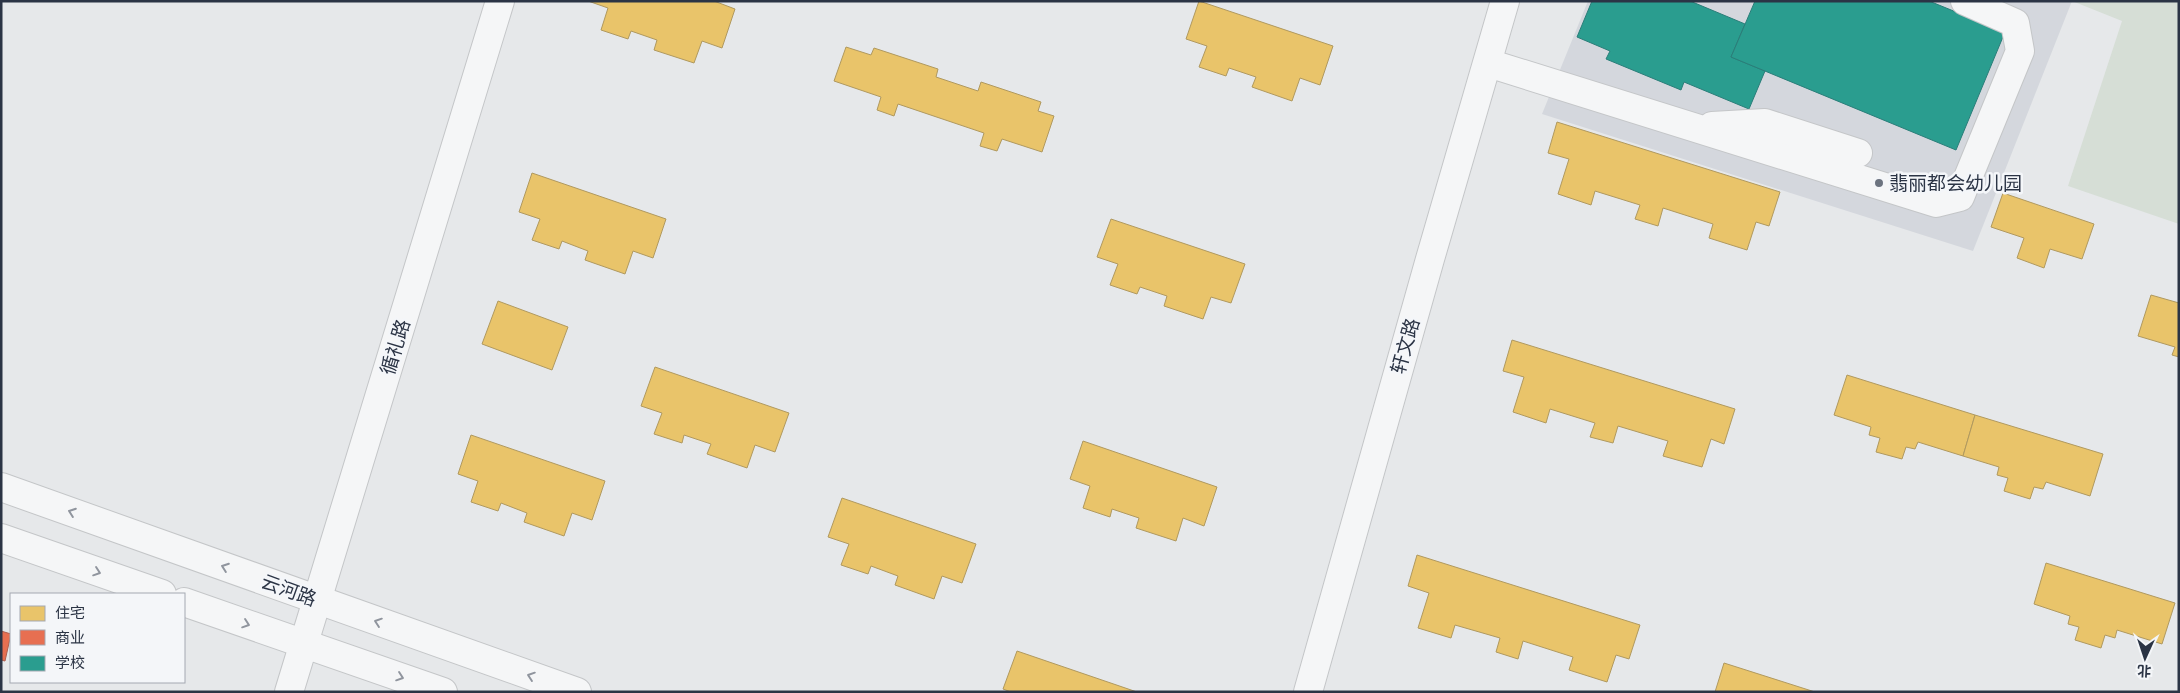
<svg xmlns="http://www.w3.org/2000/svg" width="2180" height="693" font-family="Mulish,'Noto Sans SC',sans-serif">
	<style>
		.built { fill: #d4d7dd }
		.green { fill: #d6ded6 }
		.homes { fill: #e9c46a; stroke: #b0995f }
		.shops { fill: #e76f51; stroke: #af5d4d }
		.schools { fill: #2a9d8f; stroke: #2a7e79 }
		.lines { fill: none; stroke-linecap: round; stroke-linejoin: round }
		.minor-casing { stroke: #c4c6c8; stroke-width: 30 }
		.minor { stroke: #f5f6f7; stroke-width: 28 }
		.oneway { stroke: #90959e }
		.poi-dot { fill: #6c737f; stroke: #f4f6f9; stroke-width: 2 }
		.labels { text-anchor: middle; stroke-width: 5; stroke-linejoin: round; paint-order: stroke }
		.poi-label { font-size: 19px; fill: #2b3445; stroke: #f4f6f9; text-anchor: start }
		.street-label { font-size: 19px; fill: #2b3445; stroke: #f4f6f9 }
	</style>
	<rect width="100%" height="100%" fill="#e6e8ea"/>
	<!-- built -->
	<polygon class="built" points="1588,1 2072,1 1973,251 1542,114"/>
	<!-- green -->
	<polygon class="green" points="2072,1 2179,1 2179,224 2068,186 2122,21"/>
	<!-- homes -->
	<g class="homes">
		<polygon points="588,1 714,1 735,9 722,48 702,41 694,63 654,50 657,40 631,31 628,39 601,30 608,8"/>
		<polygon points="1199,1 1333,46 1320,85 1300,78 1292,101 1252,87 1256,77 1229,68 1226,76 1199,67 1207,46 1186,39"/>
		<polygon points="846,47 871,55 874,48 938,69 936,77 978,91 981,82 1041,102 1038,111 1054,116 1042,152 1002,139 997,151 980,146 984,133 898,104 894,116 877,110 881,97 834,81"/>
		<polygon points="1557,122 1780,192 1769,226 1756,222 1747,250 1709,238 1713,224 1663,208 1658,226 1635,219 1640,205 1595,191 1591,205 1558,194 1569,159 1548,153"/>
		<polygon points="532,173 666,219 653,258 633,251 625,274 585,260 588,251 562,241 559,249 532,240 540,219 519,212"/>
		<polygon points="2003,193 2094,224 2082,259 2050,249 2044,268 2017,258 2024,238 1991,227"/>
		<polygon points="1111,219 1245,264 1231,303 1211,297 1203,319 1164,306 1167,296 1140,287 1137,294 1110,285 1118,264 1097,257"/>
		<polygon points="2151,295 2179,303 2179,357 2172,355 2175,347 2138,336"/>
		<polygon points="498,301 568,327 552,370 482,344"/>
		<polygon points="1512,340 1735,409 1724,444 1711,439 1702,467 1663,456 1668,441 1618,426 1613,443 1590,437 1595,423 1550,409 1546,423 1513,412 1524,377 1503,371"/>
		<polygon points="655,367 789,413 775,452 755,445 747,468 707,454 711,444 684,435 682,443 654,434 662,413 641,406"/>
		<polygon points="1847,375 1975,415 1963,456 1918,442 1915,449 1906,447 1902,459 1876,452 1880,438 1869,435 1871,427 1834,415"/>
		<polygon points="1975,415 2103,454 2090,496 2046,482 2043,489 2034,487 2030,499 2004,491 2008,478 1997,475 1999,467 1963,456"/>
		<polygon points="471,435 605,481 592,520 572,513 564,536 524,522 527,513 501,503 498,511 471,502 478,481 458,474"/>
		<polygon points="1083,441 1217,487 1204,526 1183,518 1176,541 1136,528 1139,518 1112,509 1110,517 1083,508 1090,486 1070,479"/>
		<polygon points="842,498 976,544 962,583 942,576 934,599 895,585 898,576 871,566 868,574 841,565 849,544 828,537"/>
		<polygon points="1417,555 1640,625 1629,659 1616,655 1607,682 1569,670 1573,657 1523,641 1518,659 1496,652 1500,638 1455,625 1451,638 1418,628 1429,593 1408,586"/>
		<polygon points="2046,563 2175,603 2162,644 2117,630 2115,638 2105,635 2101,648 2075,640 2079,627 2068,624 2070,616 2034,604"/>
		<polygon points="1017,651 1137,692 1011,692 1003,689"/>
		<polygon points="1724,663 1815,692 1715,692"/>
	</g>
	<!-- shops -->
	<polygon class="shops" points="1,631 11,634 5,661 1,660"/>
	<!-- schools -->
	<g class="schools">
		<polygon points="1592,1 1690,1 1745,24 1731,57 1765,71 1749,109 1684,82 1681,90 1606,59 1610,51 1577,37"/>
		<polygon points="1755,1 1929,1 2005,32 1956,150 1731,57"/>
	</g>
	<g class="lines">
		<!-- minor casing -->
		<g class="minor-casing">
			<g id="minor">
				<polyline points="1488,63 1936,203 1960,197 2020,51 2015,23 1965,1"/>
				<polyline points="1712,126 1765,123 1858,153"/>
				<polyline points="1,487 577,692"/>
				<polyline points="1,538 162,594"/>
				<polyline points="184,602 443,692"/>
				<polyline points="289,692 500,1"/>
				<polyline points="1308,692 1430,259 1505,1"/>
			</g>
		</g>
		<!-- minor -->
		<use href="#minor" class="minor"/>
	</g>
	<!-- one-way arrows -->
	<defs><path id="oneway-chevron" d="M-2-3.5L2.5 0L-2 3.5" fill="none" stroke-width="1.6" stroke-linecap="round" stroke-linejoin="round" transform="scale(1.25)"/></defs>
	<g class="oneway">
		<use href="#oneway-chevron" transform="translate(72 512) rotate(-160)"/>
		<use href="#oneway-chevron" transform="translate(225 567) rotate(-160)"/>
		<use href="#oneway-chevron" transform="translate(97 572) rotate(19)"/>
		<use href="#oneway-chevron" transform="translate(378 622) rotate(-161)"/>
		<use href="#oneway-chevron" transform="translate(246 624) rotate(19)"/>
		<use href="#oneway-chevron" transform="translate(531 676) rotate(-161)"/>
		<use href="#oneway-chevron" transform="translate(400 677) rotate(19)"/>
	</g>
	<!-- markers -->
	<circle class="poi-dot" cx="1879" cy="183" r="5"/>
	<g class="labels">
		<!-- poi labels -->
		<g class="poi-label">
			<text x="1889" y="190">翡丽都会幼儿园</text>
		</g>
		<!-- street labels -->
		<g class="street-label">
			<text transform="translate(1405 346) rotate(-74)" y="7">轩文路</text>
			<text transform="translate(395 347) rotate(-73)" y="7">循礼路</text>
			<text transform="translate(289 590) rotate(20)" y="7">云河路</text>
		</g>
	</g>
	<!-- border -->
	<rect width="2180" height="693" fill="none" stroke="#2b3445" stroke-width="5"/>
	<!-- legend -->
	<rect x="10" y="593" width="175" height="90" fill="#f4f6f9" stroke="#a4a8b1"/>
	<rect x="20" y="606" width="25" height="15" fill="#e9c46a" stroke="#a4a8b1"/>
	<text x="55" y="618" font-size="15" fill="#2b3445">住宅</text>
	<rect x="20" y="630" width="25" height="15" fill="#e76f51" stroke="#a4a8b1"/>
	<text x="55" y="643" font-size="15" fill="#2b3445">商业</text>
	<rect x="20" y="656" width="25" height="15" fill="#2a9d8f" stroke="#a4a8b1"/>
	<text x="55" y="668" font-size="15" fill="#2b3445">学校</text>
	<!-- north arrow -->
	<g transform="translate(2145 658) rotate(183)" stroke="#f4f6f9" stroke-width="4" paint-order="stroke">
	<path d="M0-4L9 19L0 12L-9 19Z" fill="#2b3445"/>
	<text y="-8" font-size="14" font-weight="bold" text-anchor="middle" fill="#2b3445">北</text>
	</g>
</svg>
